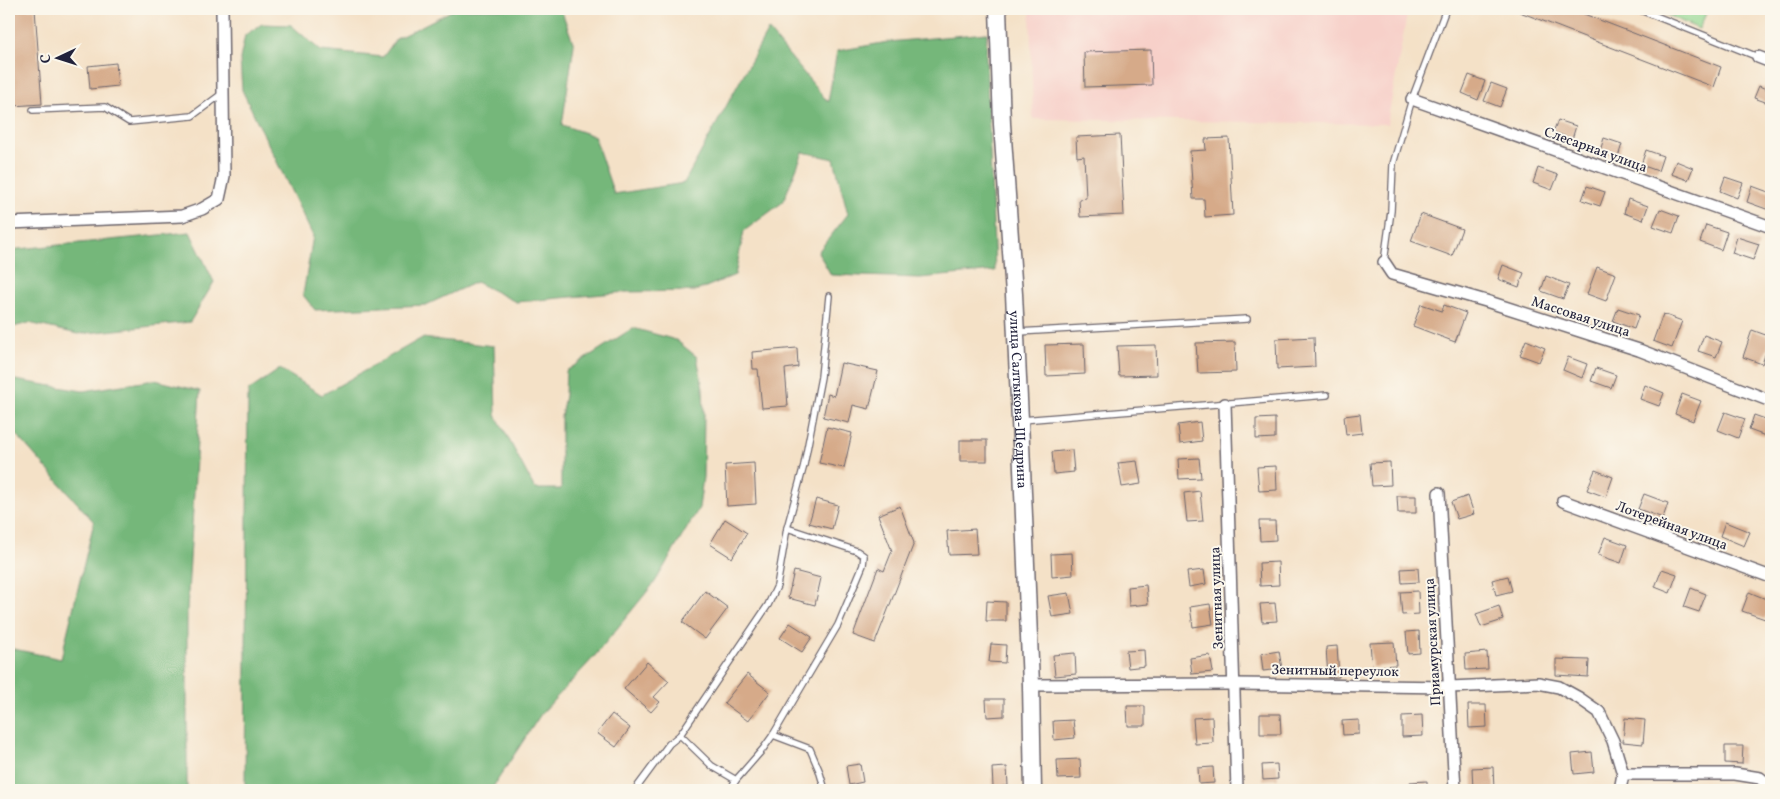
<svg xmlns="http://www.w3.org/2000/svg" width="1780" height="799" font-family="Vollkorn,serif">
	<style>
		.built { fill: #f7d0c9 }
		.green { fill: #92d68f; stroke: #5a7c65 }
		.forest { fill: #75b77a; stroke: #4c6c5a }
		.building { fill: #d6aa89 }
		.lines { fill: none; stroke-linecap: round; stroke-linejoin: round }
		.lane-casing { stroke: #6c656c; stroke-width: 8 }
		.street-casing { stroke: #6c656c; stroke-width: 14 }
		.secondary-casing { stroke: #6c656c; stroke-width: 19 }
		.lane { stroke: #fff; stroke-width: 5.5 }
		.street { stroke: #fff; stroke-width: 11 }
		.secondary { stroke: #fff; stroke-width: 16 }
		.labels { text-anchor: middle; stroke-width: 4; stroke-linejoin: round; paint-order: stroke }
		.street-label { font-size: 14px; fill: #22223b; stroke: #fbf7ec }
	</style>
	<rect width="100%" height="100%" fill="#fbf7ec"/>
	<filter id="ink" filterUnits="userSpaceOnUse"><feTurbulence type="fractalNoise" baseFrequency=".02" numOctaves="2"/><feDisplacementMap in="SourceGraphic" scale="10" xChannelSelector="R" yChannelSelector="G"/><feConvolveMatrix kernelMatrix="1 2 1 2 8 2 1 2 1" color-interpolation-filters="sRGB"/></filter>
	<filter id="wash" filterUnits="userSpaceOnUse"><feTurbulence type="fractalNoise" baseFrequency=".0096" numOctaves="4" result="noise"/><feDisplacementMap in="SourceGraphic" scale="20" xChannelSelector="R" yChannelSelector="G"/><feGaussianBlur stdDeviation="1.12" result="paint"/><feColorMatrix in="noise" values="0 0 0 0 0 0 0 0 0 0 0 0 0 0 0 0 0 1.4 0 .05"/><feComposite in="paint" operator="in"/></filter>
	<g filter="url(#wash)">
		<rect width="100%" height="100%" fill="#f4e1c7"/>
		<!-- built -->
		<polygon class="built" points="1030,9 1408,9 1387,124 1033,119"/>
		<!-- green -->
		<polygon class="green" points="1653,9 1708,9 1699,29"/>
		<!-- forest -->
		<g class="forest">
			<polygon points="455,9 561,9 574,45 562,125 594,136 614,194 684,183 768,30 828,102 837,51 888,42 987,33 986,56 995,271 920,278 831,275 818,252 848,214 834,159 803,152 783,202 744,231 735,275 696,291 626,292 516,302 476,282 426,305 315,310 303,295 313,236 242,90 240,59 245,35 262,24 291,25 321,51 383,57 396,39"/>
			<polygon points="190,232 214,282 190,322 78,334 29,323 9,328 9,250"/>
			<polygon points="633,328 676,340 697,357 703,388 704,414 703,477 699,508 655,582 593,658 541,714 491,790 245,790 248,391 280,369 322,395 422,338 494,346 496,415 535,489 561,489 561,417 565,395 566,371"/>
			<polygon points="9,379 83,391 155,380 200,391 187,610 187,790 9,790 9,648 61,659 94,522 9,426"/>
		</g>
		<g id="blocks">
			<!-- building -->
			<g class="building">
				<polygon points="9,9 35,9 42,104 13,106 9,51"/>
				<polygon points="1512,9 1571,9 1721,67 1714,87"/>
				<polygon points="1151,50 1152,85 1085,87 1084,52"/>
				<polygon points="116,63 118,86 90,89 88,66"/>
				<polygon points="1469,75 1485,81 1478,100 1462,93"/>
				<polygon points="1491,83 1507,89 1500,107 1484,101"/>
				<polygon points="1759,86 1771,91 1771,104 1754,98"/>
				<polygon points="1558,120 1576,126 1572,139 1553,132"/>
				<polygon points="1120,135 1124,215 1080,217 1079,199 1086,198 1084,156 1077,157 1076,137"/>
				<polygon points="1229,138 1233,215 1205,217 1204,199 1193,199 1190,151 1206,150 1205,139"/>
				<polygon points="1604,138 1622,144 1618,157 1600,151"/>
				<polygon points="1646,150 1663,156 1658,171 1641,165"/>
				<polygon points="1676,161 1693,168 1688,180 1671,174"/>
				<polygon points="1538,168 1558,175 1552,190 1533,183"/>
				<polygon points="1725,177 1743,183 1737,198 1720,191"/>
				<polygon points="1587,186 1605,192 1600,206 1582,200"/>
				<polygon points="1752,186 1771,193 1771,204 1769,210 1747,202"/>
				<polygon points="1628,199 1648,206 1643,220 1624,213"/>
				<polygon points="1660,209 1679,216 1673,233 1653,226"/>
				<polygon points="1421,214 1462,229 1452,256 1411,241"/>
				<polygon points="1706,225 1727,232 1721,250 1700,242"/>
				<polygon points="1737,237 1759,244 1753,260 1732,253"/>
				<polygon points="1503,265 1524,273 1519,287 1498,279"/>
				<polygon points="1597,267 1616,274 1606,301 1587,294"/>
				<polygon points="1546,276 1569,285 1563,299 1541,291"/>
				<polygon points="1421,304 1442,311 1444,305 1466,313 1455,342 1413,326"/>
				<polygon points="1618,308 1639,315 1634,329 1613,321"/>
				<polygon points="1663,314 1682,321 1672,348 1653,341"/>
				<polygon points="1752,330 1771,337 1762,364 1743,357"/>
				<polygon points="1704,335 1722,342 1716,357 1698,351"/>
				<polygon points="1314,337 1315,367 1277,369 1276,339"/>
				<polygon points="1526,340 1545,348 1539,362 1520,355"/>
				<polygon points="1235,342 1236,372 1198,373 1196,343"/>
				<polygon points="1084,344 1085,374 1046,376 1045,345"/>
				<polygon points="1156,345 1157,375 1119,376 1117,346"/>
				<polygon points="797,348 798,367 785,369 788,406 762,408 758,369 753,369 752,352"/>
				<polygon points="1568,357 1587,364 1582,378 1563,370"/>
				<polygon points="841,363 878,371 869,409 853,405 849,423 823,417 828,394 834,396"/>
				<polygon points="1596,368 1616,375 1611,388 1591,381"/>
				<polygon points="1645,385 1664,393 1659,406 1640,399"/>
				<polygon points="1682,394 1701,401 1693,421 1675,414"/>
				<polygon points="1725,412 1745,419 1738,438 1718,430"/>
				<polygon points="1360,414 1362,433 1346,435 1344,416"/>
				<polygon points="1754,415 1771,421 1771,438 1749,430"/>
				<polygon points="1275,418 1275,438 1256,439 1256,419"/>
				<polygon points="1200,422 1202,441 1180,444 1178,425"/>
				<polygon points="827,427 852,433 844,468 819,463"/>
				<rect x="960" y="440" width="27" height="21"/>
				<polygon points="1072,450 1074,472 1054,474 1052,452"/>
				<polygon points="1199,458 1201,478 1179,479 1178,459"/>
				<polygon points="1137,461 1141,484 1122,487 1118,463"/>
				<polygon points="1390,462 1391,485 1372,486 1370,463"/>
				<polygon points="754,463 756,504 727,506 725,465"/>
				<polygon points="1276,466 1277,490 1259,491 1257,467"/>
				<polygon points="1595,470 1613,477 1606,497 1587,490"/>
				<polygon points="1200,491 1203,521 1187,522 1184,493"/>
				<polygon points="1644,494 1668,503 1663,518 1638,509"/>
				<polygon points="1397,496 1416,496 1416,513 1398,513"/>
				<polygon points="1468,496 1474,514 1457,519 1451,502"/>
				<polygon points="816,499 838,505 832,529 809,523"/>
				<polygon points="900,506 914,543 875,643 853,635 878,568 884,571 892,551 878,515"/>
				<polygon points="725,519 747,533 732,558 710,544"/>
				<polygon points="1259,521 1275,521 1276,540 1260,541"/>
				<polygon points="1725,522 1750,532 1744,546 1720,536"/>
				<polygon points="975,529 977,554 949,555 947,531"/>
				<polygon points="1605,537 1627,545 1621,563 1598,555"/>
				<polygon points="1072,553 1073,575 1052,577 1051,554"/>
				<polygon points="1278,562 1279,585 1260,586 1259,563"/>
				<polygon points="1418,568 1419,582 1402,583 1401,569"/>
				<polygon points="1662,569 1677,574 1670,593 1655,587"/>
				<polygon points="1204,570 1206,584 1189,587 1187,572"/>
				<polygon points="794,571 821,578 815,605 788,598"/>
				<polygon points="1508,576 1512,591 1496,595 1492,580"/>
				<polygon points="1146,585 1148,604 1129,606 1128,587"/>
				<polygon points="1691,588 1706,594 1699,612 1684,607"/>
				<polygon points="705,591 728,608 705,639 682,622"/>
				<polygon points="1418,591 1419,614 1402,615 1400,592"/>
				<polygon points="1749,592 1771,601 1765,619 1742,611"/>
				<polygon points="1069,593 1073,614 1052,617 1048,596"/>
				<polygon points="987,601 1006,602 1006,621 986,621"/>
				<polygon points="1275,603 1277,621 1262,622 1260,604"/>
				<polygon points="1210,604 1213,624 1193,627 1190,607"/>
				<polygon points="1499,606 1503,620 1481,627 1476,614"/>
				<polygon points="790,623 812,637 802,652 780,638"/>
				<polygon points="1419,631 1420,653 1408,654 1406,632"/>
				<polygon points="1394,642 1396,665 1372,667 1370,643"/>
				<polygon points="991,644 1006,645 1005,663 989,662"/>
				<polygon points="1337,646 1339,677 1328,678 1326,647"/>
				<polygon points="1144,650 1145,666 1128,668 1126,651"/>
				<polygon points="1279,651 1282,669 1263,671 1261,654"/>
				<polygon points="1487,652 1488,669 1466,670 1465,654"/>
				<polygon points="1075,653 1076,674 1055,676 1053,655"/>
				<polygon points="1210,655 1213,672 1192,674 1190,658"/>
				<polygon points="1556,659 1589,660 1588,677 1556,675"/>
				<polygon points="647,662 669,681 654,697 660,702 651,712 624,689"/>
				<polygon points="747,674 770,692 748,721 724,703"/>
				<polygon points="986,699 1004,699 1004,716 987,717"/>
				<polygon points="1468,705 1486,705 1487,727 1469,728"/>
				<polygon points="1127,706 1145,706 1145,726 1128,726"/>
				<polygon points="612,714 630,728 616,747 597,733"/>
				<polygon points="1260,714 1280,714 1281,734 1260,734"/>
				<polygon points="1422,715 1423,736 1402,737 1402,716"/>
				<polygon points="1212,717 1213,743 1195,744 1193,718"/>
				<polygon points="1625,718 1645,720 1643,744 1623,742"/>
				<polygon points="1073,720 1075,738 1054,740 1053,721"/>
				<polygon points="1359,720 1359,734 1343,735 1342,721"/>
				<polygon points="1725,746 1743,746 1742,764 1725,763"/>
				<polygon points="1592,752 1594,772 1574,774 1572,754"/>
				<polygon points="1080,759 1081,778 1058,779 1057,760"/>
				<polygon points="860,764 863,782 849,785 846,766"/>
				<polygon points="1277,764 1278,779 1263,780 1262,765"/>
				<polygon points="1007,767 1008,786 993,787 992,768"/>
				<polygon points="1213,767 1214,783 1199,784 1198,768"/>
				<polygon points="1493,767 1494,790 1473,790 1472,768"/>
				<polygon points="1427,781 1427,790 1410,790 1410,782"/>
			</g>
		</g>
	</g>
	<g filter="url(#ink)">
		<use href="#blocks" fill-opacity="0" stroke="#6c656c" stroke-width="1"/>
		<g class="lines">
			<!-- lane casing -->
			<g class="lane-casing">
				<g id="lane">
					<polyline points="1638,9 1758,57"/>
					<polyline points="33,110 105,107 129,122 192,116 223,93"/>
					<polyline points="1384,262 1391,211 1393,164 1412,99 1446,9"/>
					<polyline points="1018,332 1247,319"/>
					<polyline points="1022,420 1327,395"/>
					<polyline points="680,735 712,766 736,780 763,749 773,735 810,749 819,770 825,790"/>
					<polyline points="773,735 838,625 863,565 864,556 857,551 787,528"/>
					<polyline points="635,790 669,744 680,735 768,605 777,586 787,528 804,465 821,377 829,296"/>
					<polyline points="730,790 736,780"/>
				</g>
			</g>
			<!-- street casing -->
			<g class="street-casing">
				<g id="street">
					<polyline points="1758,57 1771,62"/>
					<polyline points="1412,99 1771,227"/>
					<polyline points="9,223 182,216 202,209 219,199 224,176 222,9"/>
					<polyline points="1384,262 1392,274 1486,301 1639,350 1771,401"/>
					<polyline points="1225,404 1237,790"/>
					<polyline points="1439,493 1455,790"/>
					<polyline points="1563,501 1771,577"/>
					<polyline points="1031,685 1234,684 1450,687 1538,683 1559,687 1579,698 1599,712 1613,741 1623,774 1620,790"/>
					<polyline points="1623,774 1735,774 1760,778 1768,785 1770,790"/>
				</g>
			</g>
			<!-- secondary casing -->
			<g class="secondary-casing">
				<g id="secondary">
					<path id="s1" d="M 998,9 L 1002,124 L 1014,294 L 1020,420 L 1031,685 L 1033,790"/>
				</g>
			</g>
			<!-- lane -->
			<use href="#lane" class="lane"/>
			<!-- street -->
			<use href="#street" class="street"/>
			<!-- secondary -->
			<use href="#secondary" class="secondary"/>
		</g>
	</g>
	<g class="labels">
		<!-- street labels -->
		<g class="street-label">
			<text transform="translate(1596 149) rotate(20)" y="5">Слесарная улица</text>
			<text transform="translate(1581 316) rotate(18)" y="5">Массовая улица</text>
			<text dy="5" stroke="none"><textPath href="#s1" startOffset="391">улица Салтыкова-Щедрина</textPath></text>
			<text transform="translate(1672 525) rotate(20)" y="5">Лотерейная улица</text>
			<text transform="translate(1216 598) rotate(-92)" y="5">Зенитная улица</text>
			<text transform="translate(1432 642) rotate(-93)" y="5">Приамурская улица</text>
			<text transform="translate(1335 670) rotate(1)" y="5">Зенитный переулок</text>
		</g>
	</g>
	<!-- margin -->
	<rect width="1780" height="799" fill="none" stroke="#fbf7ec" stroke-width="30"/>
	<!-- north arrow -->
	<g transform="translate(58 58) rotate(266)" stroke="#fbf7ec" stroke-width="4" paint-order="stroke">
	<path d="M0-4L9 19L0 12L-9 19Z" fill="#22223b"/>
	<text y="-8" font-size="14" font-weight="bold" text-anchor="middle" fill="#22223b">С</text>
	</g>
</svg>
